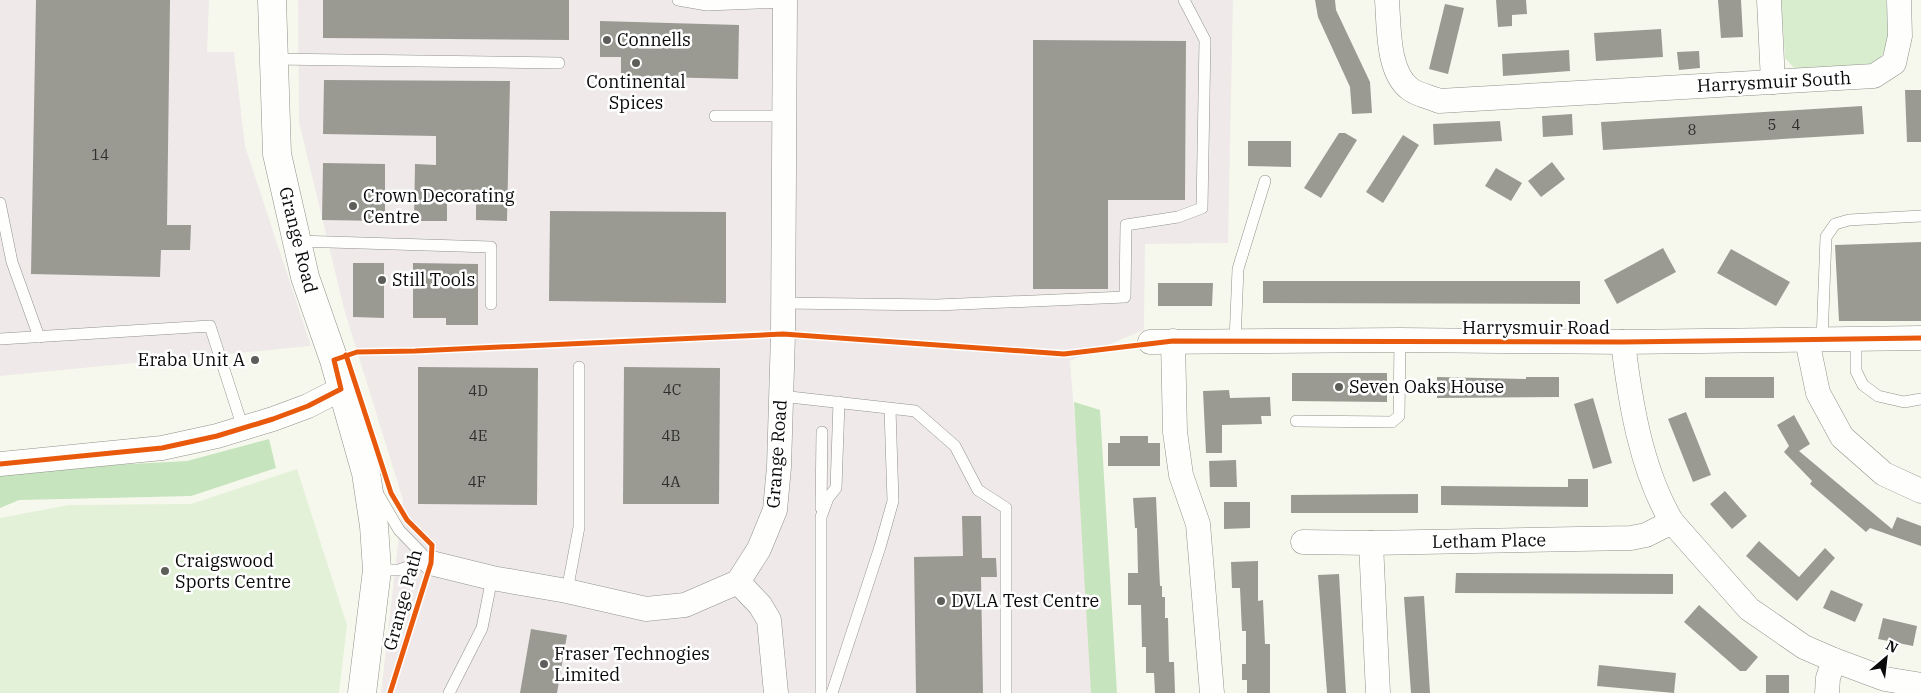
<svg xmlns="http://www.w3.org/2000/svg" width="1921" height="693" font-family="'IBM Plex Serif',serif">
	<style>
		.industrial { fill: #efeae9 }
		.green { fill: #d8edce }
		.forest { fill: #c6e4bd }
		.pitch { fill: #e3f1d8 }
		.building { fill: #9a9a93 }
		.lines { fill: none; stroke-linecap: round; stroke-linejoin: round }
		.service-casing { stroke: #91918c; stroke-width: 12 }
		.minor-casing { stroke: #91918c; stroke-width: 25 }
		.tertiary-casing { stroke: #91918c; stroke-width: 29 }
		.service { stroke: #fefefc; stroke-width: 11 }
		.minor { stroke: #fefefc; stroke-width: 24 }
		.tertiary { stroke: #fefefc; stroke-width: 28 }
		.cycleway-casing { stroke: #fff; stroke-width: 8 }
		.cycleway { stroke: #e8590c; stroke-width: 5 }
		.poi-dot { fill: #5d5d59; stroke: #fff; stroke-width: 2 }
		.labels { text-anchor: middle; stroke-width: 5; stroke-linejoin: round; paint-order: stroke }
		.number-label { font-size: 15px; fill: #2e2e2c }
		.poi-label { font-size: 18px; fill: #0a0a0a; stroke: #fff; text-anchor: start }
		.street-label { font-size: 18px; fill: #0a0a0a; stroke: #fff }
	</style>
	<rect width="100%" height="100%" fill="#f7f8ed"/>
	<!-- industrial -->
	<g class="industrial">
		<polygon points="0,0 209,0 207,52 234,52 245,146 311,346 0,376"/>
		<polygon points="298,0 1233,0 1228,243 1145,244 1144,330 1070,361 1097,693 381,693 403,500 344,309 299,122"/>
	</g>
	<!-- green -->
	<polygon class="green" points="1781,0 1886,0 1889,40 1881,57 1868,66 1795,69 1785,58"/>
	<!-- forest -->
	<g class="forest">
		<polygon points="1074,402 1100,410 1117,693 1091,693"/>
		<polygon points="269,439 276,468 191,496 19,500 0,508 0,472 2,471 187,461"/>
	</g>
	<!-- pitch -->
	<polygon class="pitch" points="297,469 347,625 339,693 0,693 0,518 69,505 191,504"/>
	<!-- building -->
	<g class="building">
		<polygon points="36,0 170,0 167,225 191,225 190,250 161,250 160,277 31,274"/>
		<polygon points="323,0 569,0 569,40 323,38"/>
		<polygon points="1315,0 1335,0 1336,10 1370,82 1372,113 1352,114 1350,87 1318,17"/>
		<polygon points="1496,0 1526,0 1527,14 1512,15 1512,26 1498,27"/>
		<polygon points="1718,0 1741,0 1743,37 1721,38"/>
		<polygon points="1445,4 1464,8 1448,74 1429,69"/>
		<polygon points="600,21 739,25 738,79 621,76 621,57 600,57"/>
		<polygon points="1661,29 1663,57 1596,61 1594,33"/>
		<polygon points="1033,40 1186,41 1185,200 1108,200 1108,289 1033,289"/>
		<polygon points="1569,50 1570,71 1503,76 1502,54"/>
		<polygon points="1699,51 1700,68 1679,70 1677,52"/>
		<polygon points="324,80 510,81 507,221 476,220 476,192 447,191 447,221 414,221 415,164 436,165 436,136 323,134"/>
		<polygon points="1905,90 1921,90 1921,142 1907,142"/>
		<polygon points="1862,106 1864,134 1603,150 1601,122"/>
		<polygon points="1572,114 1573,135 1543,137 1542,116"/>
		<polygon points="1500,121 1502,141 1434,145 1433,124"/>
		<polygon points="1339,133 1345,133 1357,140 1321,198 1304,188"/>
		<polygon points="1403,135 1419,145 1383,203 1366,192"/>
		<polygon points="1248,141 1291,141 1291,167 1248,166"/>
		<polygon points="1552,162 1565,179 1541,197 1528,181"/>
		<polygon points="323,163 385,164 385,221 322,220"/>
		<polygon points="1496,168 1522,183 1511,201 1485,186"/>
		<polygon points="550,211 726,212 726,303 549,301"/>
		<polygon points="1921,242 1921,321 1839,321 1835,245"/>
		<polygon points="1663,248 1676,272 1617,304 1604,280"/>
		<polygon points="1731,249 1790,282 1776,306 1717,273"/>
		<polygon points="353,263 384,263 384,318 353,317"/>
		<polygon points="413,263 478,264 478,325 446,325 446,318 413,318"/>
		<polygon points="1263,281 1580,281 1580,304 1263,303"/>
		<polygon points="1158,283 1213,283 1212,306 1158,306"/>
		<polygon points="418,367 538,368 537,505 418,504"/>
		<polygon points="624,367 720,368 719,504 623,504"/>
		<polygon points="1292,373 1387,373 1387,402 1292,401"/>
		<polygon points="1437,377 1526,379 1526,377 1559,377 1559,397 1437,398"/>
		<rect x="1705" y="377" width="69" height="21"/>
		<polygon points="1229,390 1230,398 1270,397 1271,416 1261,416 1262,424 1222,425 1222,453 1206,453 1203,391"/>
		<polygon points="1593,398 1612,463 1593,469 1574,404"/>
		<polygon points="1686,412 1711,475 1693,482 1668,419"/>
		<polygon points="1794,415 1810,444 1799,451 1892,529 1897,517 1921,526 1921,546 1870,528 1866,532 1810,484 1812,481 1784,452 1789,446 1777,425"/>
		<polygon points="1120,436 1148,436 1148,443 1160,443 1160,466 1108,466 1108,443 1120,443"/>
		<polygon points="1236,460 1237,487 1210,487 1209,461"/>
		<polygon points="1568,479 1588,479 1588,507 1441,505 1441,486 1568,487"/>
		<polygon points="1725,491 1747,516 1732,529 1710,504"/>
		<polygon points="1418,494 1418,513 1291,513 1291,495"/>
		<polygon points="1156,497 1160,586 1162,586 1162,597 1165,597 1165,618 1168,618 1169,662 1174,662 1175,693 1155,693 1154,673 1146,673 1146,647 1142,647 1141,605 1128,605 1128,573 1138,573 1137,528 1135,528 1133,498"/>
		<polygon points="1224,502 1250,502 1250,528 1224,529"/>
		<polygon points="962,516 981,516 982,558 996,558 997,577 981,577 983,693 916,693 914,557 963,556"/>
		<polygon points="1759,541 1799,577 1825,548 1835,558 1797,601 1746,556"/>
		<polygon points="1258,561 1258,601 1263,600 1265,644 1270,644 1270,693 1247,693 1247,680 1242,680 1242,664 1246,664 1246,631 1242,631 1240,588 1232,588 1231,562"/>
		<polygon points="1456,573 1673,574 1673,594 1455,593"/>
		<polygon points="1339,574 1346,693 1327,693 1318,575"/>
		<polygon points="1831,590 1863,604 1855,622 1823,608"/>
		<polygon points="1424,596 1430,693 1411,693 1404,597"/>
		<polygon points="1699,605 1758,657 1746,671 1740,671 1684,622"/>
		<polygon points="1883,618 1917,626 1913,646 1878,639"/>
		<polygon points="531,629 567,635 557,693 520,693"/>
		<polygon points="1599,665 1676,673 1674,693 1597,686"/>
		<rect x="1766" y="675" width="23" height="18"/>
	</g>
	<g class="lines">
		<!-- service casing -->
		<g class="service-casing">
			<g id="service">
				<polyline points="678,0 707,5 785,2"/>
				<polyline points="273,59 559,63"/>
				<polyline points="715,116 784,116"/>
				<polyline points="0,203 12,262 39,337"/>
				<polyline points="297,241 491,247 491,304"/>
				<polyline points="782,303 937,305 1125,297 1126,225 1178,217 1202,208 1205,40 1184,0"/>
				<polyline points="0,339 210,326 243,428"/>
				<polyline points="1856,339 1856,371 1863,385 1878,396 1904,402 1921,399"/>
				<polyline points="1822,340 1826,237 1835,224 1849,220 1921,216"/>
				<polyline points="1235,341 1238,269 1265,181"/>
				<polyline points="781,396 915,411 955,446 978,490 1006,508 1006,693"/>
				<polyline points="1296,421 1392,422 1399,416 1400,340"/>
				<polyline points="378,494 399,530 431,563"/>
				<polyline points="821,508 822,432"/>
				<polyline points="377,570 399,570 413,565 431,563"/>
				<polyline points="567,591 579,527 579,367"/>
				<polyline points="449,693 482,628 492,578"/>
				<polyline points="821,693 821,517 828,498 836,488 839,402"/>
				<polyline points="832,693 880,547 893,501 890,409"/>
			</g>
		</g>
		<!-- minor casing -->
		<g class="minor-casing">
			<g id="minor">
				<path d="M 1387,0 C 1389,26 1387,72 1410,89 C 1418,95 1430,97 1439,101 L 1874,76 L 1894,63 L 1900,36 L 1899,0"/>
				<polyline points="1769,0 1773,82"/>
				<polyline points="1807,340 1818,393 1842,437 1884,474 1921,491"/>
				<polyline points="1173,341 1175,432 1181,475 1198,524 1212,693"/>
				<polyline points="1150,342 1400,340 1623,342 1921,338"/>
				<path d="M 1623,342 C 1630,401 1641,470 1672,522 L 1749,609 L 1804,647 L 1834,660 L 1885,679 L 1921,685"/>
				<polyline points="0,464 162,448 217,436 273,419 308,406 341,389"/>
				<polyline points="1303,542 1371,543 1631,538 1646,535 1672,522"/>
				<polyline points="1371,543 1378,693"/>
				<polyline points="431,563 492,578 567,591 646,609 685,605 738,582 759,549 775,510 779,467 783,334 785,0"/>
				<polyline points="738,582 760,605 769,620 776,693"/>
				<polyline points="1827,693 1828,678 1834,660"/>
			</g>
		</g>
		<!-- tertiary casing -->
		<g class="tertiary-casing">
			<polyline id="tertiary" points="272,0 277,154 305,277 334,360 366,473 374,526 377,570 362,693"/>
		</g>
		<!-- service -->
		<use href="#service" class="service"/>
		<!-- minor -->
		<use href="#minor" class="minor"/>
		<!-- tertiary -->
		<use href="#tertiary" class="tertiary"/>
		<!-- cycleway casing -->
		<g class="cycleway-casing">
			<g id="cycleway">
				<polyline points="346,355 391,493 407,520 432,545 431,563 390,693"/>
				<polyline points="0,464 162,448 217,436 273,419 308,406 341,389 334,360 357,352 415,351 783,334 1064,354 1173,341 1623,342 1921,338"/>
			</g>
		</g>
		<!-- cycleway -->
		<use href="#cycleway" class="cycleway"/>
	</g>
	<!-- markers -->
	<g class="poi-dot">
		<circle cx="607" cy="40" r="5"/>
		<circle cx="636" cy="63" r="5"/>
		<circle cx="353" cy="206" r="5"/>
		<circle cx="382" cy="280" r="5"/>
		<circle cx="255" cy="360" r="5"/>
		<circle cx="1339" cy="387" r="5"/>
		<circle cx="165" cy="571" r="5"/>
		<circle cx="941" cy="601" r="5"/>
		<circle cx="544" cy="664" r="5"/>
	</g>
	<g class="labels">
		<!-- number labels -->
		<g class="number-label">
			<text x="1772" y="130">5</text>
			<text x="1796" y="130">4</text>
			<text x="1692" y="135">8</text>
			<text x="100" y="160">14</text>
			<text x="672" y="395">4C</text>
			<text x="478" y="396">4D</text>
			<text x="478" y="441">4E</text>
			<text x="671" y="441">4B</text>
			<text x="477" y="487">4F</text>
			<text x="671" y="487">4A</text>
		</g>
		<!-- poi labels -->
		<g class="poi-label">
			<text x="617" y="46">Connells</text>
			<text x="636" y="88" text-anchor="middle">Continental<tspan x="636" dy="21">Spices</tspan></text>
			<text x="363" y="202">Crown Decorating<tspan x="363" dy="21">Centre</tspan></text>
			<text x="392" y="286">Still Tools</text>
			<text x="245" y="366" text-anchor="end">Eraba Unit A</text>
			<text x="1349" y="393">Seven Oaks House</text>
			<text x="175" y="567">Craigswood<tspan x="175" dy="21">Sports Centre</tspan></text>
			<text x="951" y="607">DVLA Test Centre</text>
			<text x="554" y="660">Fraser Technogies<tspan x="554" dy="21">Limited</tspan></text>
		</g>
		<!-- street labels -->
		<g class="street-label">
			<text transform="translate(1774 82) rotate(-3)" y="6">Harrysmuir South</text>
			<text transform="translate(298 240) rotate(76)" y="6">Grange Road</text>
			<text x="1536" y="334">Harrysmuir Road</text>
			<text transform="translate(777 454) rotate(-86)" y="6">Grange Road</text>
			<text transform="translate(1489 541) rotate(-1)" y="6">Letham Place</text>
			<text transform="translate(403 600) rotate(-75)" y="6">Grange Path</text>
		</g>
	</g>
	<!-- north arrow -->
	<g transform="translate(1886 658) rotate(28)" stroke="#ffffff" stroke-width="4" paint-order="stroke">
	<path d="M0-4L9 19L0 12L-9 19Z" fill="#0a0a0a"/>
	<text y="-8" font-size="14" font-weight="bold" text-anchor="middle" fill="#0a0a0a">N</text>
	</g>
</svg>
